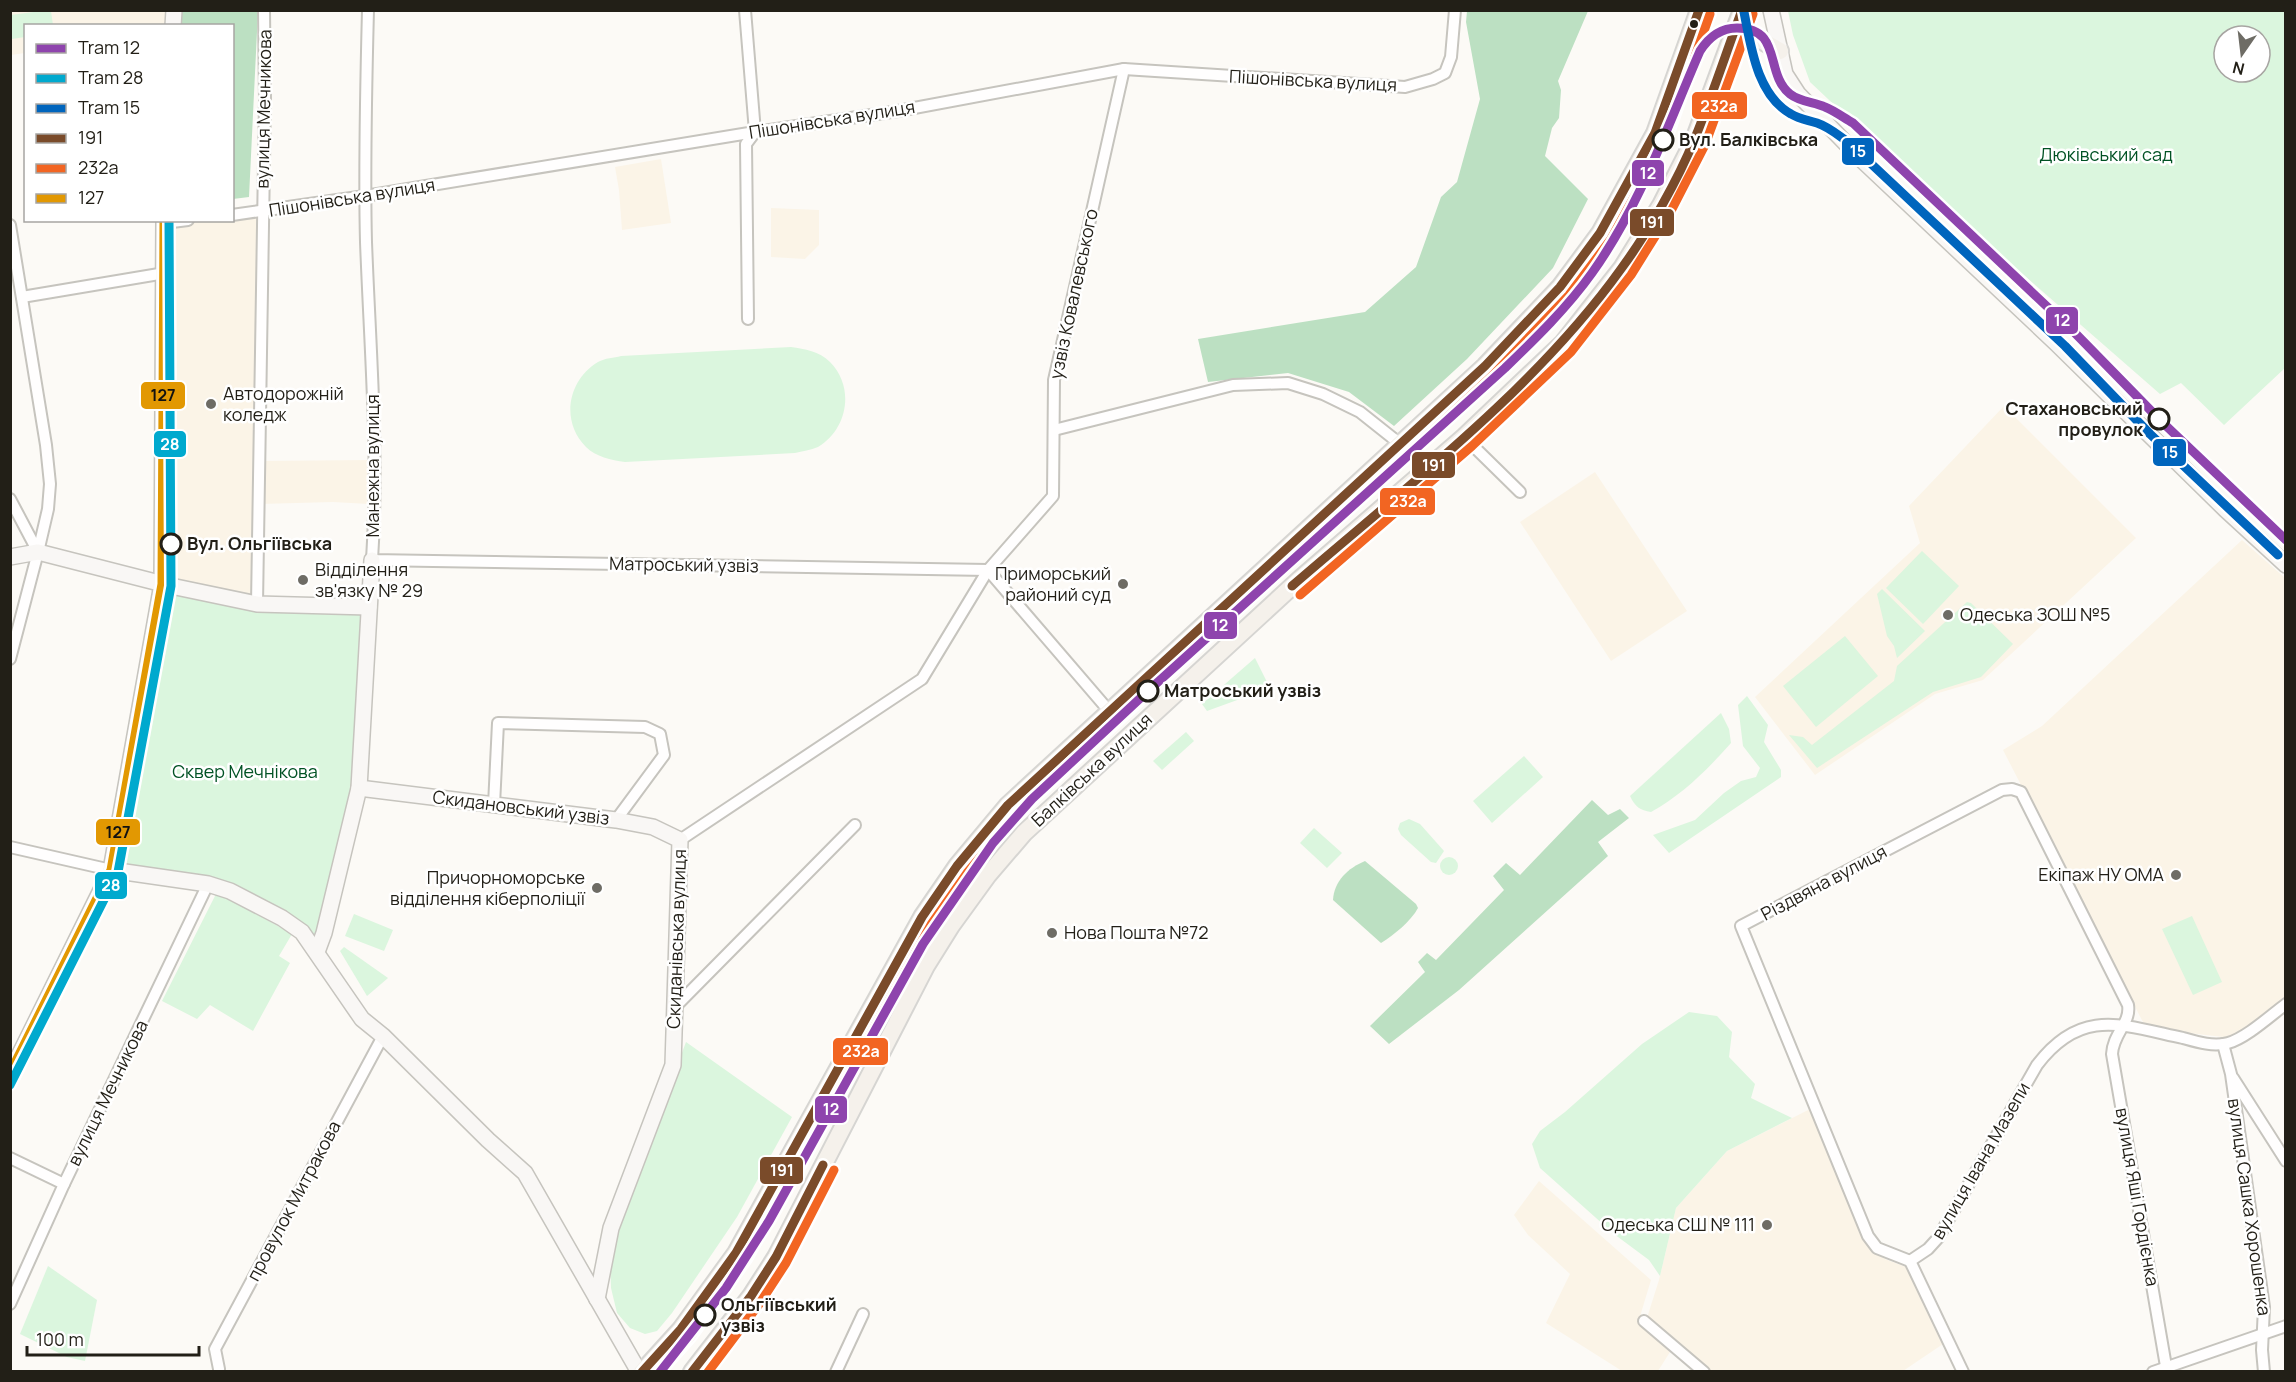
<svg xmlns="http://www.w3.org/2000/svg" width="2296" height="1382" font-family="Manrope,sans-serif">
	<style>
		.education { fill: #fbf4e7 }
		.green { fill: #dbf6de; fill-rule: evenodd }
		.forest { fill: #bce0c2 }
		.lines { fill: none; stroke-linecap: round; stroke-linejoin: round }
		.street-casing { stroke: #c6c4be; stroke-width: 14 }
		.secondary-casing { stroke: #c6c4be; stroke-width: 18 }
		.primary-casing { stroke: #d6d5d2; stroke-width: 20 }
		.street { stroke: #fffefe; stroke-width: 10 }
		.secondary { stroke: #f9f7f5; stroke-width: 15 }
		.primary { stroke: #f5f1eb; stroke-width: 16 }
		.bus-1-casing { stroke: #fff; stroke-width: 14 }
		.bus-2-casing { stroke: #fff; stroke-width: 14 }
		.bus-3-casing { stroke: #fff; stroke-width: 14 }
		.bus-1 { stroke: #7a4b2a; stroke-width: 9 }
		.bus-2 { stroke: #f26522; stroke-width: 9 }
		.bus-3 { stroke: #e29802; stroke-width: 9 }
		.tram-1-casing { stroke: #fff; stroke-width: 14 }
		.tram-2-casing { stroke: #fff; stroke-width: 14 }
		.tram-3-casing { stroke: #fff; stroke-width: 14 }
		.tram-1 { stroke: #8e44ad; stroke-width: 9 }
		.tram-2 { stroke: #00a9ce; stroke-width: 9 }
		.tram-3 { stroke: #0065bd; stroke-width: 9 }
		.bus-dot { fill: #221f17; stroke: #fff; stroke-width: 2 }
		.stop-dot { fill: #fff; stroke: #221f17; stroke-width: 3 }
		.poi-dot { fill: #6e6c65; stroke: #fff; stroke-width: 2 }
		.labels { text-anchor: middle; stroke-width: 5; stroke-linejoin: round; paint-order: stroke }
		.street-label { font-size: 18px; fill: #221f17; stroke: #fff }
		.stop-label { font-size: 18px; font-weight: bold; fill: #221f17; stroke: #fff; text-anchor: start }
		.park-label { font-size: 18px; fill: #015224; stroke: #fff }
		.poi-label { font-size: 18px; fill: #221f17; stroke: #fff; text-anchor: start }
		.line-badge { stroke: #fff; stroke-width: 2 }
		.badge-label { font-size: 16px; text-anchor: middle; font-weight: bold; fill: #fff }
		.pale-badge-label { font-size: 16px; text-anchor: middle; font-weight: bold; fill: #111 }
	</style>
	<rect width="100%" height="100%" fill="#fcfaf6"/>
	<!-- education -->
	<g class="education">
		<polygon points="10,11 171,11 171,25 26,26 25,53 11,55"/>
		<polygon points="661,159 671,223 622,230 619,190 615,167"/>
		<polygon points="771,208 819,210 819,245 805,259 771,257"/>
		<polygon points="262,212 256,604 162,584 166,224 195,220 232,220 233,216"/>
		<polygon points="2004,406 2136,538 1983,680 1935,694 1815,775 1755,697 1920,543 1909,506"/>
		<polygon points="371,460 369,504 333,502 260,504 260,461"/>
		<polygon points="1595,472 1687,611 1611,661 1520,522"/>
		<polygon points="2242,540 2285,578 2285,1000 2232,1038 2146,1028 2003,750 2042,726"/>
		<polygon points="1814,1107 1870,1242 1885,1259 1906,1267 1943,1344 1903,1371 1705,1371 1646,1321 1659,1280 1676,1208 1727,1151"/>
		<polygon points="1539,1181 1651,1280 1638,1323 1670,1352 1658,1371 1622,1371 1546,1323 1570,1274 1528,1235 1514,1215"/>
	</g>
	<!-- green -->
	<g class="green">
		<polygon points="41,11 51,11 53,25 26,26 25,37 12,39 11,15"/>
		<path d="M 1788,11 L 2285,11 L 2285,368 L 2224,425 L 2181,383 L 2160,394 L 1901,168 L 1810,82 L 1793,35 ZM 2224,36 L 2260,36 L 2260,72 L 2224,72 Z"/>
		<path d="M 791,347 C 805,349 819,351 830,362 C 855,387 848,429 818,447 C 811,450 802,451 795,453 L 625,462 C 611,460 596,457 586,447 C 560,421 568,380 598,362 C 605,358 614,358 621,356 Z"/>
		<polygon points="1922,551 1959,586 1923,624 1886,588"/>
		<polygon points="162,584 257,604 369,607 359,788 317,952 307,939 230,891 118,872"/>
		<polygon points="1882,589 1925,631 1897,658 1894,646 1887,636 1877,594"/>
		<polygon points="1967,602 1971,603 2013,644 1981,677 1933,692 1817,768 1789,735 1803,737 1812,745 1894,681 1897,666"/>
		<polygon points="1845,636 1878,676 1816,727 1783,686"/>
		<polygon points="1255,658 1268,684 1257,689 1251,695 1207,711 1202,704"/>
		<polygon points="1747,696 1768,725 1764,742 1781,770 1781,777 1669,853 1653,835 1695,820 1724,793 1741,781 1756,777 1760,768 1743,746 1738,705"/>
		<path d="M 1721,713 L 1729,729 L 1731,743 C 1708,769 1682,795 1651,812 C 1640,810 1635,807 1630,796 Z"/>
		<polygon points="1186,732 1194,741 1162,770 1153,761"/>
		<polygon points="1524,756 1543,777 1492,823 1473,801"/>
		<polygon points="1409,819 1420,824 1444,851 1436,863 1431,862 1401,835 1398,829 1400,823"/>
		<polygon points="1314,828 1342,853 1327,868 1300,843"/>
		<circle cx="1449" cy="866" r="9"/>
		<polygon points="217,892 292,934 279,956 290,963 253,1031 210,1005 197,1019 162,1001"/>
		<polygon points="354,914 393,930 384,951 345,936"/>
		<polygon points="2192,916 2222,982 2193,995 2162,929"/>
		<polygon points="344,947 388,978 367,996 340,951"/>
		<polygon points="1689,1012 1717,1016 1732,1032 1729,1057 1755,1084 1751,1098 1792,1118 1727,1151 1676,1208 1660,1276 1649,1260 1614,1234 1540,1168 1532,1144 1540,1131 1565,1112 1642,1044"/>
		<polygon points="686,1042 792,1117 737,1217 672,1313 657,1331 645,1334 630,1328 617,1313 611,1288 610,1259 615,1230"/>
		<polygon points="48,1266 97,1300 85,1361 67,1357 20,1334"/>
	</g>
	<!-- forest -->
	<g class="forest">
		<polygon points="179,11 258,11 249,197 233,199 232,26 179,26"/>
		<polygon points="1467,11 1588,11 1558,81 1561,90 1559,118 1552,128 1545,156 1588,199 1553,268 1467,359 1394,426 1349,392 1288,373 1208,382 1198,339 1365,312 1416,267 1441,197 1457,182 1480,99 1466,22"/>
		<polygon points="1592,800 1608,815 1620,809 1629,818 1598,842 1608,856 1459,990 1389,1044 1370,1026 1425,972 1418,962 1427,953 1436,960 1504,890 1493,876 1506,863 1520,875"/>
		<path d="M 1365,861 L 1416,904 L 1418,908 C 1411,921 1394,935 1381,943 L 1333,900 C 1334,881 1348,868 1365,861 Z"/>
	</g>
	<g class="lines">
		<!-- street casing -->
		<g class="street-casing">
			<g id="street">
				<path d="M 368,10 C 366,88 364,165 366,242 C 370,349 379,454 372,560 L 988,570 L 1110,712"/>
				<polyline points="745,10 755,132 746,144 748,319"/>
				<polyline points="232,215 365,196 755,132 898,111 1124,69 1405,87 1433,79 1445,73 1451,57 1455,10"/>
				<polyline points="164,223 188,220"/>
				<polyline points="10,225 46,445 50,484 48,509 38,552 10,659"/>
				<polyline points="22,297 165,273"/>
				<polyline points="1054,430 1233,385 1288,383 1323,394 1360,412 1399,443"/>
				<polyline points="1464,437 1520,492"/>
				<polyline points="10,499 38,552"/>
				<polyline points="257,604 265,100 264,10"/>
				<polyline points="494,805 498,723 645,727 660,734 664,755 616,820"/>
				<polyline points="680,840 922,679 988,570 1053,496 1054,380 1124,69"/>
				<polyline points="10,847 111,870"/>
				<polyline points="675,1007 855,825"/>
				<polyline points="2223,1044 2231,1074 2264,1307 2262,1350 2264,1372"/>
				<polyline points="2233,1078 2286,1161"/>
				<polyline points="10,1158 64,1184"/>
				<path d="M 1910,1261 L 1877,1248 L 1868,1236 L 1741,926 L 2002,790 L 2012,789 L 2021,792 L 2128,1005 C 2131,1023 2113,1033 2112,1054 L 2167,1372"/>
				<path d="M 1910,1261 L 1928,1249 L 1938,1238 L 2037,1065 C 2081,1007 2122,1025 2183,1038 C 2197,1042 2213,1047 2228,1043 C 2246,1038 2270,1016 2286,1004"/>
				<polyline points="1910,1261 1963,1372"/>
				<polyline points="10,1304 64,1184 208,884"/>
				<polyline points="1644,1321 1704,1372"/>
				<polyline points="219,1369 215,1349 383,1036"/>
				<polyline points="836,1372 863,1314"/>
				<polyline points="2153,1372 2286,1326"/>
			</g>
		</g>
		<!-- secondary casing -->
		<g class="secondary-casing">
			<g id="secondary">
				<polyline points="1771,10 1785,74 1798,94 1861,159 2056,343 2225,509 2286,565"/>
				<polyline points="173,26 174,10"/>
				<polyline points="10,557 38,552 171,586 257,604 369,607"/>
				<polyline points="359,788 616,820 653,827 680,840 673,1065 611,1228 597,1299"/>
				<polyline points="111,870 208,884 230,891 282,918 302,932 362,1019 383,1036 488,1140 525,1173 639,1372"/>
				<polyline points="317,952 324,933 359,788 372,560"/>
				<polyline points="10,1074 111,870 162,584 164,220"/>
			</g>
		</g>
		<!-- primary casing -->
		<g class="primary-casing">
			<g id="primary">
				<polyline points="1727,55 1741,41 1755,37 1780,51"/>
				<polyline points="642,1372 681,1329 736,1253 922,917 957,866 1008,805 1485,366 1560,287 1600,233 1655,133 1699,10"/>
				<polyline points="692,1372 751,1296 776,1257 926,966 951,926 988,875 1024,833 1300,579 1464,437 1563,343 1622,268 1661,205 1694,140 1742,10"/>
			</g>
		</g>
		<!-- street -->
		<use href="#street" class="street"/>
		<!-- secondary -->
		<use href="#secondary" class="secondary"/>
		<!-- primary -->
		<use href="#primary" class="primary"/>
		<!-- bus-1 casing -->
		<g class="bus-1-casing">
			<g id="bus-1">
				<path d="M 1292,586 C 1404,489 1535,389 1621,269 C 1649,231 1677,182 1695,138 C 1712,96 1726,53 1742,10"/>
				<polyline points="642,1372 681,1329 736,1253 922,917 957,866 1008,805 1485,366 1560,287 1600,233 1655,133 1699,10"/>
				<polyline points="692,1372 751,1296 776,1257 823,1165"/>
			</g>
		</g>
		<!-- bus-2 casing -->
		<g class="bus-2-casing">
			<g id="bus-2">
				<polyline points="1300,595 1472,446 1571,352 1631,275 1671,211 1705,145 1753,14"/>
				<polyline points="659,1372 691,1336 746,1259 932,923 967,873 1017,813 1493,375 1569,295 1611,239 1666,139 1710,14"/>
				<polyline points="708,1372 760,1303 786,1263 834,1170"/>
			</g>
		</g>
		<!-- bus-3 casing -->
		<g class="bus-3-casing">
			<polyline id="bus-3" points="10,1073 111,870 162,584 164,220"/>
		</g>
		<!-- bus-1 -->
		<use href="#bus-1" class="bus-1"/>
		<!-- bus-2 -->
		<use href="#bus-2" class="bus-2"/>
		<!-- bus-3 -->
		<use href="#bus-3" class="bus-3"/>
		<!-- tram-1 casing -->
		<g class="tram-1-casing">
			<path id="tram-1" d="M 660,1372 L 726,1288 L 769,1221 L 923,944 L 993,843 L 1032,799 L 1148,691 L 1505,368 C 1536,338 1567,308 1592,273 C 1640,206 1667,127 1700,51 C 1709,37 1720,28 1737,28 C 1783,28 1764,73 1790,94 C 1800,102 1814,102 1825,107 C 1835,111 1844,118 1853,123 L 2075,333 L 2161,421 L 2286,540"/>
		</g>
		<!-- tram-2 casing -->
		<g class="tram-2-casing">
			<polyline id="tram-2" points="10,1085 118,872 171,586 169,220"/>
		</g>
		<!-- tram-3 casing -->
		<g class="tram-3-casing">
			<path id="tram-3" d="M 1744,12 C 1751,47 1757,95 1791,114 C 1799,119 1808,120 1817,123 C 1829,127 1838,135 1848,142 L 2065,346 L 2150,434 L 2278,555"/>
		</g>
		<!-- tram-1 -->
		<use href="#tram-1" class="tram-1"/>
		<!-- tram-2 -->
		<use href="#tram-2" class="tram-2"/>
		<!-- tram-3 -->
		<use href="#tram-3" class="tram-3"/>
	</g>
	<!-- markers -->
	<circle class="bus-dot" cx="1694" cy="24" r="5"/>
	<g class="stop-dot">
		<circle cx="1663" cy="140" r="10"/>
		<circle cx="2159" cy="419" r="10"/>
		<circle cx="171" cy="544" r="10"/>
		<circle cx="1148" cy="691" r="10"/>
		<circle cx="705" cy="1315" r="10"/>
	</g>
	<g class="poi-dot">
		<circle cx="211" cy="404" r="6"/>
		<circle cx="303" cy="580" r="6"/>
		<circle cx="1123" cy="584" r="6"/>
		<circle cx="1948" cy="615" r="6"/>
		<circle cx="2176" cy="875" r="6"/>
		<circle cx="597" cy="888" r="6"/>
		<circle cx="1052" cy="933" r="6"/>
		<circle cx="1767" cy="1225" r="6"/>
	</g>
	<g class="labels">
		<!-- street labels -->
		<g class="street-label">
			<text transform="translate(1313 81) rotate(3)" y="6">Пішонівська вулиця</text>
			<text transform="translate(264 109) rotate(-89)" y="6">вулиця Мечникова</text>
			<text transform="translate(832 120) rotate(-9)" y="6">Пішонівська вулиця</text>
			<text transform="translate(352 198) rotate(-9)" y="6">Пішонівська вулиця</text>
			<text transform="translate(1074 294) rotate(-78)" y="6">узвіз Ковалевського</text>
			<text transform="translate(373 466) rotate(-90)" y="6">Манежна вулиця</text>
			<text transform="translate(684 565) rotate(1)" y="6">Матроський узвіз</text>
			<text transform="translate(1092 770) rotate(-43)" y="6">Балківська вулиця</text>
			<text transform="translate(521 808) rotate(7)" y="6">Скидановський узвіз</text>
			<text transform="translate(1824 883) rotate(-28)" y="6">Різдвяна вулиця</text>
			<text transform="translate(677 939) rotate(-88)" y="6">Скиданівська вулиця</text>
			<text transform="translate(108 1093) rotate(-64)" y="6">вулиця Мечникова</text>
			<text transform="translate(1981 1161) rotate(-60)" y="6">вулиця Івана Мазепи</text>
			<text transform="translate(2137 1197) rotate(80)" y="6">вулиця Яші Гордієнка</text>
			<text transform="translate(294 1201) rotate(-62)" y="6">провулок Митракова</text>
			<text transform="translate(2249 1207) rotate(82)" y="6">вулиця Сашка Хорошенка</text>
		</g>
		<!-- stop labels -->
		<g class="stop-label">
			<text x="1679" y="146">Вул. Балківська</text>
			<text x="2143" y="415" text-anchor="end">Стахановський<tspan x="2143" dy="21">провулок</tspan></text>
			<text x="187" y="550">Вул. Ольгіївська</text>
			<text x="1164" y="697">Матроський узвіз</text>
			<text x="721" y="1311">Ольгіївський<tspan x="721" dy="21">узвіз</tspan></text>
		</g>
		<!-- park labels -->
		<g class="park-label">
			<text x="2106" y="161">Дюківський сад</text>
			<text x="245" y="778">Сквер Мечнікова</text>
		</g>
		<!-- poi labels -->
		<g class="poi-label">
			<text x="223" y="400">Автодорожній<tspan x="223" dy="21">коледж</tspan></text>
			<text x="315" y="576">Відділення<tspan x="315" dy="21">зв'язку № 29</tspan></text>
			<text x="1111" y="580" text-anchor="end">Приморський<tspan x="1111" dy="21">районий суд</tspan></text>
			<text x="1960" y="621">Одеська ЗОШ №5</text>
			<text x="2164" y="881" text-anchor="end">Екіпаж НУ ОМА</text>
			<text x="585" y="884" text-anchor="end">Причорноморське<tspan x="585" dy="21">відділення кіберполіції</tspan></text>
			<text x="1064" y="939">Нова Пошта №72</text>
			<text x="1755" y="1231" text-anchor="end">Одеська СШ № 111</text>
		</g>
	</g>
	<g class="line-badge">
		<rect x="1691" y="91" width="57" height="29" rx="6" fill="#f26522"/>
		<rect x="1841" y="137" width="34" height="29" rx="6" fill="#0065bd"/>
		<rect x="1631" y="159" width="34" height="28" rx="6" fill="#8e44ad"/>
		<rect x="1629" y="208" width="46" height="29" rx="6" fill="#7a4b2a"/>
		<rect x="2045" y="306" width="34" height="29" rx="6" fill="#8e44ad"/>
		<rect x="140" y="381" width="46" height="29" rx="6" fill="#e29802"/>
		<rect x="153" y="430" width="34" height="28" rx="6" fill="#00a9ce"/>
		<rect x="2152" y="438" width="35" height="29" rx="6" fill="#0065bd"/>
		<rect x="1411" y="451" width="45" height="28" rx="6" fill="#7a4b2a"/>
		<rect x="1379" y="487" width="57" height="29" rx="6" fill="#f26522"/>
		<rect x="1203" y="611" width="35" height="29" rx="6" fill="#8e44ad"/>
		<rect x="95" y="818" width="46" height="28" rx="6" fill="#e29802"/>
		<rect x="94" y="871" width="34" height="29" rx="6" fill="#00a9ce"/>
		<rect x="832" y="1037" width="57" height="29" rx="6" fill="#f26522"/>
		<rect x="814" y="1095" width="34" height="29" rx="6" fill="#8e44ad"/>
		<rect x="759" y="1156" width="45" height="29" rx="6" fill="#7a4b2a"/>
	</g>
	<g class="badge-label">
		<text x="1719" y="112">232а</text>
		<text x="1858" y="157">15</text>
		<text x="1648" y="179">12</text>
		<text x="1652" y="228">191</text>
		<text x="2062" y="326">12</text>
		<text x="170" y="450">28</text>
		<text x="2170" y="458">15</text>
		<text x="1434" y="471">191</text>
		<text x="1408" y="507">232а</text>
		<text x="1220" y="631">12</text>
		<text x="111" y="891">28</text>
		<text x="861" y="1057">232а</text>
		<text x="831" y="1115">12</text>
		<text x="782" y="1176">191</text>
	</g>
	<g class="pale-badge-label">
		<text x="163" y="401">127</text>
		<text x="118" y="838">127</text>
	</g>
	<!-- border -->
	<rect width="2296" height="1382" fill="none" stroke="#221f17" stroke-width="24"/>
	<!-- legend -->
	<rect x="24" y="24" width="210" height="198" fill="#ffffff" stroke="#a7a5a2" stroke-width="1.5"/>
	<rect x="36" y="44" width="30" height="9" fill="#8e44ad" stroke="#a7a5a2" stroke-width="1.5"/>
	<text x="78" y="54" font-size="18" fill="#221f17">Tram 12</text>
	<rect x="36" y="74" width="30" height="9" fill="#00a9ce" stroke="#a7a5a2" stroke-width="1.5"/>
	<text x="78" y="84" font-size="18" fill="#221f17">Tram 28</text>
	<rect x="36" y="104" width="30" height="9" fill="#0065bd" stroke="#a7a5a2" stroke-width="1.5"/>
	<text x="78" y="114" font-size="18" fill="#221f17">Tram 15</text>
	<rect x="36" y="134" width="30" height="9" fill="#7a4b2a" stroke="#a7a5a2" stroke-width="1.5"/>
	<text x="78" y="144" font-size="18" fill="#221f17">191</text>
	<rect x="36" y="164" width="30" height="9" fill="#f26522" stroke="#a7a5a2" stroke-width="1.5"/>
	<text x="78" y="174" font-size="18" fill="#221f17">232а</text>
	<rect x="36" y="194" width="30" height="9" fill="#e29802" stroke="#a7a5a2" stroke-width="1.5"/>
	<text x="78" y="204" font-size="18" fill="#221f17">127</text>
	<!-- north arrow -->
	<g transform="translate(2242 54) rotate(194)"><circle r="28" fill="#ffffff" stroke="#a7a5a2" stroke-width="1.5"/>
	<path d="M0-4.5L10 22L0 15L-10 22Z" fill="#6e6c65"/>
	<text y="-9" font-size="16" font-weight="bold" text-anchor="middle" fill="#221f17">N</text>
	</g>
	<!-- scale -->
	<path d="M27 1346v9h172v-9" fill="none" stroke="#221f17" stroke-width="3"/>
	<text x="36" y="1346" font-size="18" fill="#221f17" stroke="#ffffff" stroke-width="4.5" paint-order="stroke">100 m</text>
</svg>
